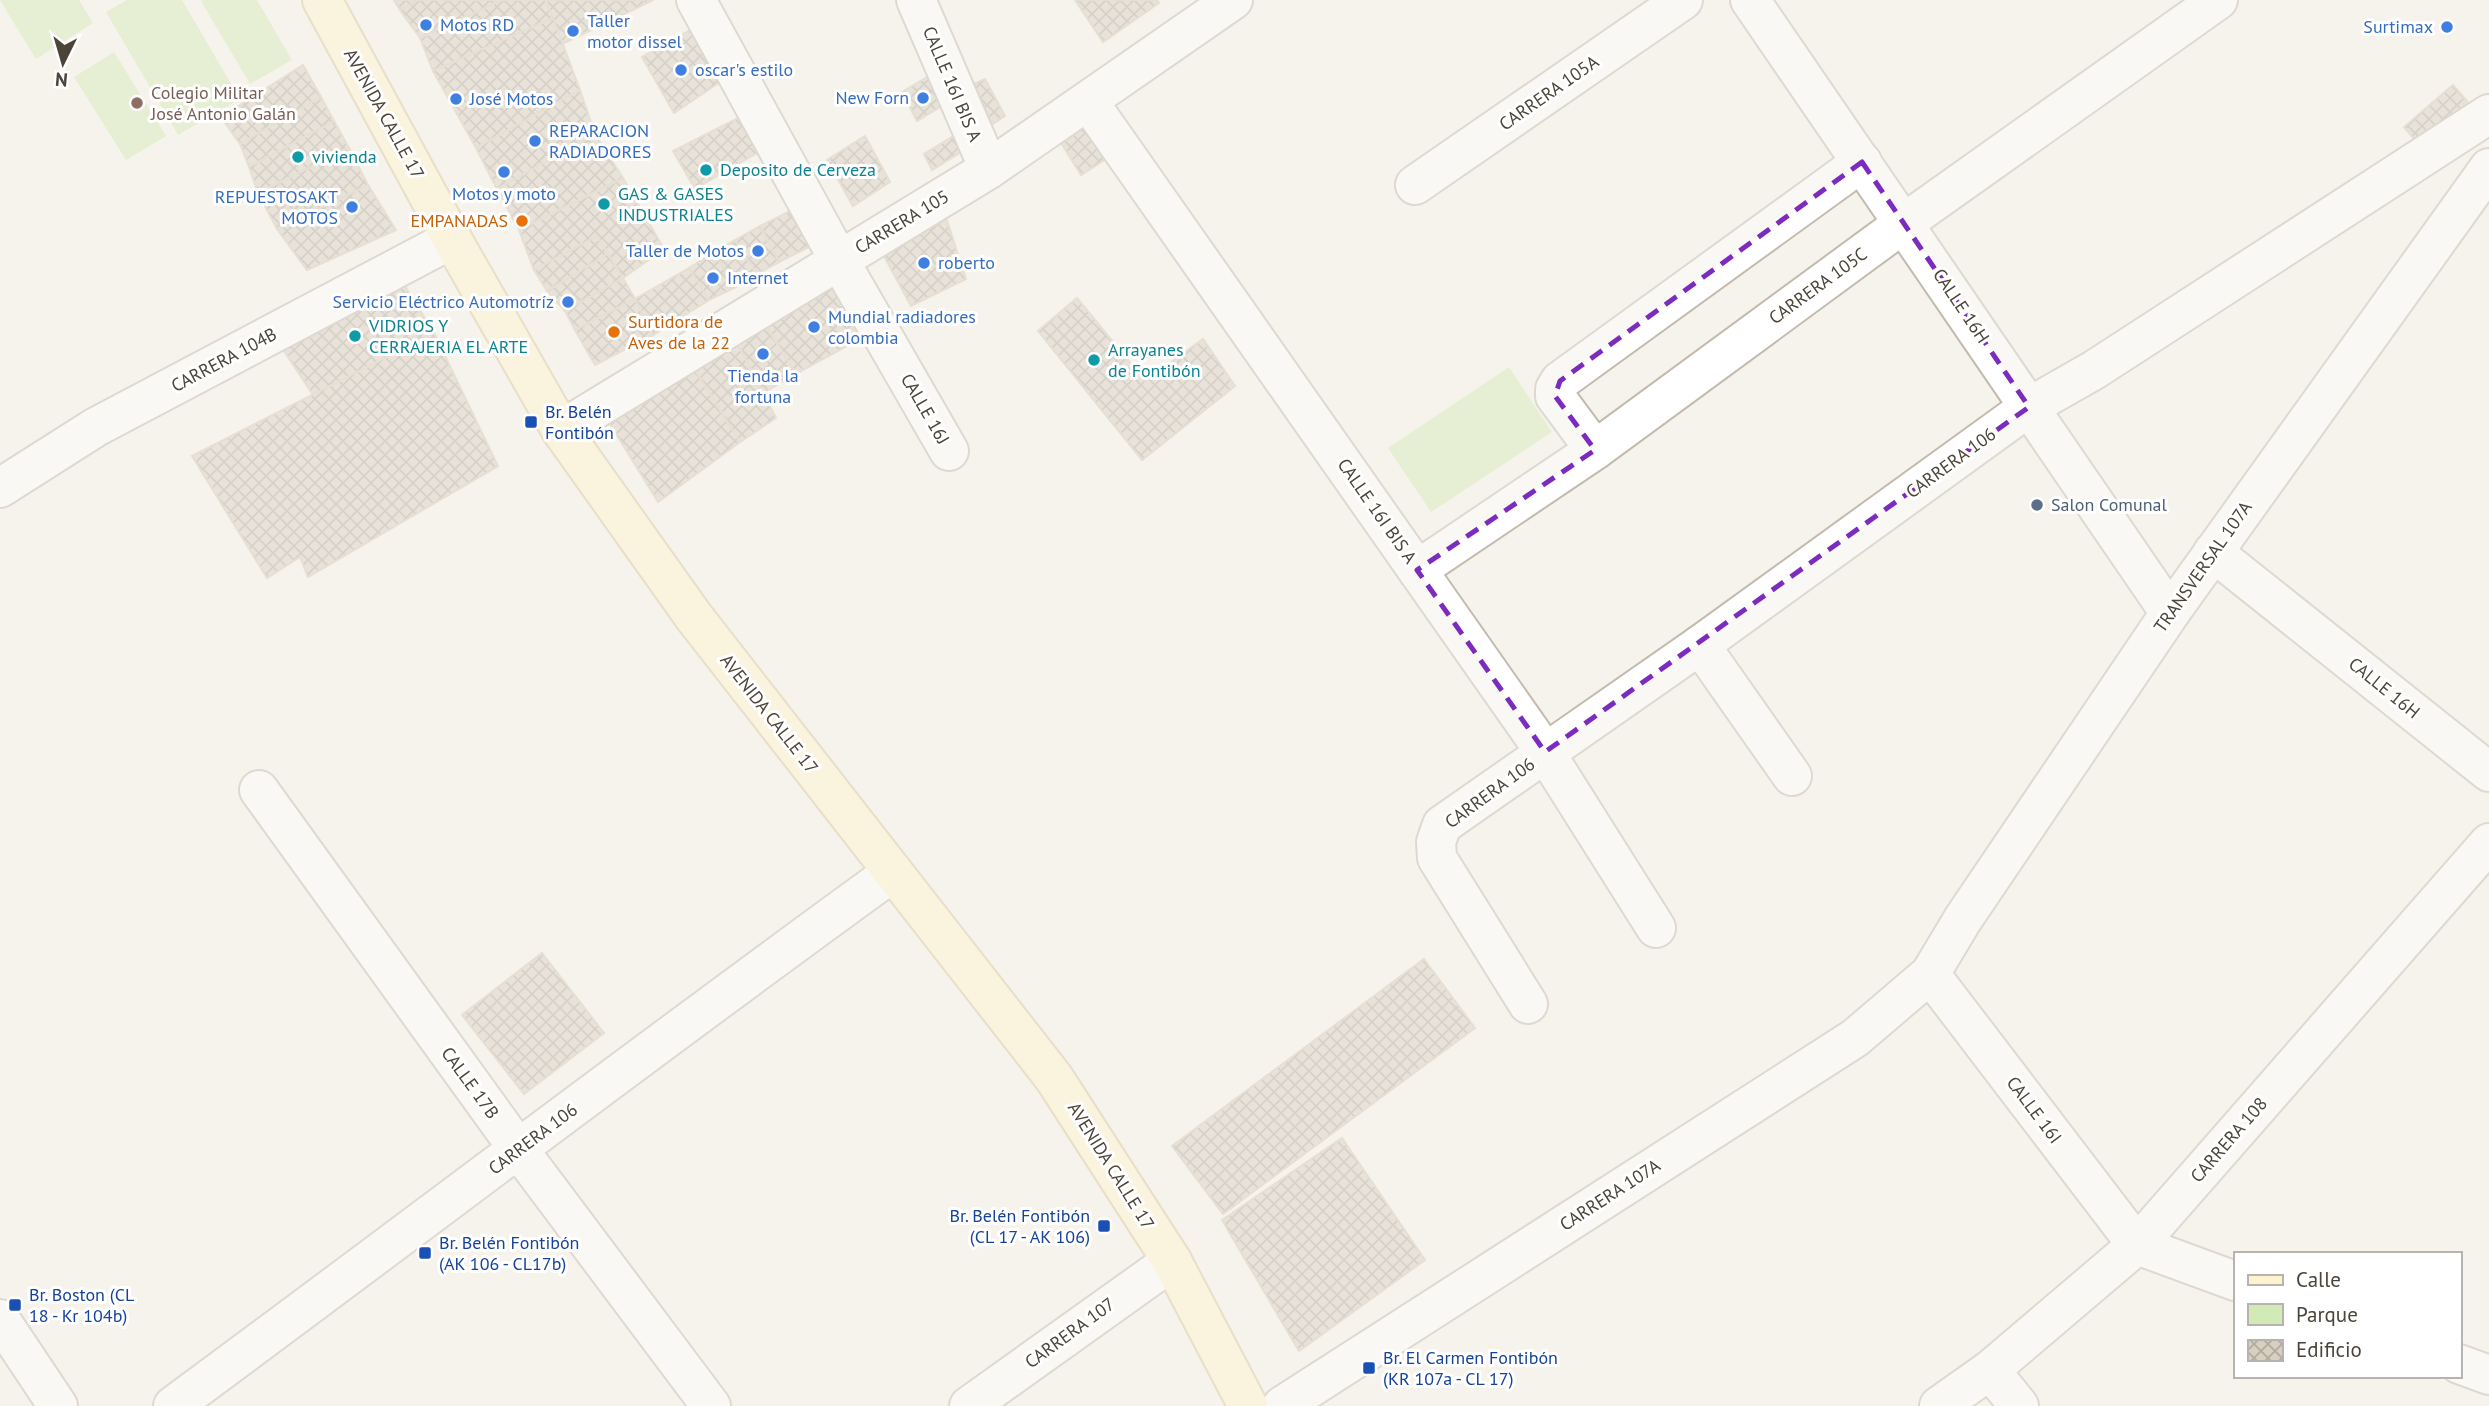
<svg xmlns="http://www.w3.org/2000/svg" width="2489" height="1406" font-family="'PT Sans',sans-serif">
	<style>
		.park { fill: #d2eab5 }
		.building { fill: url(#building-cross-hatch); stroke: #d3c7b4; stroke-width: 2 }
		.lines { fill: none; stroke-linecap: round; stroke-linejoin: round }
		.minor-casing { stroke: #c2bbae; stroke-width: 42 }
		.tertiary-casing { stroke: #c2bbae; stroke-width: 42 }
		.secondary-casing { stroke: #d6c79b; stroke-width: 42 }
		.minor { stroke: #fff; stroke-width: 38 }
		.tertiary { stroke: #fff; stroke-width: 38 }
		.secondary { stroke: #fff3cd; stroke-width: 38 }
		.marked { fill: none; stroke: #7b2cbf; stroke-width: 5; stroke-dasharray: 14 9; stroke-linejoin: round }
		.shop-dot { fill: #3f7fe0; stroke: #fff; stroke-width: 2.5 }
		.education-dot { fill: #8d6e63; stroke: #fff; stroke-width: 2.5 }
		.culture-dot { fill: #0f9aa8; stroke: #fff; stroke-width: 2.5 }
		.food-dot { fill: #e8710a; stroke: #fff; stroke-width: 2.5 }
		.transit-dot { fill: #1a4fb4; stroke: #fff; stroke-width: 2.5 }
		.service-dot { fill: #5c6f8a; stroke: #fff; stroke-width: 2.5 }
		.labels { text-anchor: middle; stroke-width: 6; stroke-linejoin: round; paint-order: stroke }
		.shop-label { font-size: 18px; fill: #366cbe; stroke: #fff; text-anchor: start }
		.street-label { font-size: 18px; fill: #4b4439; stroke: #fff }
		.education-label { font-size: 18px; fill: #785e54; stroke: #fff; text-anchor: start }
		.culture-label { font-size: 18px; fill: #0d838f; stroke: #fff; text-anchor: start }
		.food-label { font-size: 18px; fill: #c56008; stroke: #fff; text-anchor: end }
		.transit-label { font-size: 18px; fill: #164399; stroke: #fff; text-anchor: start }
		.service-label { font-size: 18px; fill: #4e5e75; stroke: #fff; text-anchor: start }
	</style>
	<defs>
		<pattern id="building-cross-hatch" width="8" height="8" patternUnits="userSpaceOnUse" patternTransform="scale(1.75)"><rect width="8" height="8" fill="#d8cfc1"/><path d="M0 0l8 8M0 8l8-8" fill="none" stroke="#b1aa9e"/></pattern>
	</defs>
	<rect width="100%" height="100%" fill="#f6f3ec"/>
	<!-- park -->
	<g class="park">
		<polygon points="0,0 79,0 93,23 36,59"/>
		<polygon points="127,0 182,0 240,99 178,135 106,12"/>
		<polygon points="203,0 257,0 292,60 250,84 201,1"/>
		<polygon points="114,52 166,136 126,160 74,77"/>
		<polygon points="1509,367 1552,432 1431,512 1388,448"/>
	</g>
	<!-- building -->
	<g class="building">
		<polygon points="394,0 419,0 400,10"/>
		<polygon points="419,0 502,0 420,38 400,10"/>
		<polygon points="502,0 546,0 553,18 433,71 420,38"/>
		<polygon points="546,0 653,0 562,44"/>
		<polygon points="1075,0 1157,0 1159,3 1103,42"/>
		<polygon points="553,18 580,90 476,148 433,71"/>
		<polygon points="692,29 720,82 674,113 642,57"/>
		<polygon points="303,65 321,97 240,144 221,117"/>
		<polygon points="927,77 945,104 917,121 902,92"/>
		<polygon points="985,79 1005,116 985,129 964,88"/>
		<polygon points="2453,85 2472,107 2423,149 2404,127"/>
		<polygon points="580,90 595,134 497,189 476,148"/>
		<polygon points="321,97 334,121 249,167 240,144"/>
		<polygon points="738,118 759,152 695,189 673,151"/>
		<polygon points="1095,118 1117,152 1081,175 1060,141"/>
		<polygon points="334,121 349,148 258,193 249,167"/>
		<polygon points="962,131 969,147 932,170 924,154"/>
		<polygon points="595,134 623,178 519,230 497,189"/>
		<polygon points="865,136 890,182 853,206 827,160"/>
		<polygon points="349,148 368,185 277,229 258,193"/>
		<polygon points="623,178 664,249 623,278 597,236 534,270 519,230"/>
		<polygon points="368,185 396,230 307,270 277,229"/>
		<polygon points="942,205 966,279 911,306 879,247"/>
		<polygon points="796,208 815,244 779,262 760,226"/>
		<polygon points="760,226 779,262 757,274 735,240"/>
		<polygon points="597,236 608,254 547,291 534,270"/>
		<polygon points="735,240 757,274 736,287 714,252"/>
		<polygon points="714,252 736,287 709,300 689,268"/>
		<polygon points="608,254 623,278 565,311 547,291"/>
		<polygon points="689,268 709,300 653,335 635,299"/>
		<polygon points="623,278 635,299 575,330 565,311"/>
		<polygon points="830,279 867,335 796,374 762,319"/>
		<polygon points="402,281 434,333 313,395 276,339"/>
		<polygon points="1077,298 1145,381 1203,339 1235,386 1142,460 1038,331"/>
		<polygon points="635,299 653,335 595,365 575,330"/>
		<polygon points="762,319 796,374 763,393 733,335"/>
		<polygon points="434,333 498,466 308,577 300,557 267,578 192,456"/>
		<polygon points="733,335 776,418 740,442 691,364"/>
		<polygon points="691,364 740,442 658,502 607,419"/>
		<polygon points="542,953 604,1033 524,1094 462,1015"/>
		<polygon points="1424,959 1475,1028 1223,1214 1172,1146"/>
		<polygon points="1342,1138 1425,1260 1299,1351 1222,1220"/>
	</g>
	<g class="lines">
		<!-- minor casing -->
		<g class="minor-casing">
			<g id="minor">
				<polyline points="696,0 839,260 949,451"/>
				<polyline points="916,0 989,169"/>
				<polyline points="1750,0 2170,613"/>
				<polyline points="1088,101 1545,752 1656,928"/>
				<polyline points="1415,185 1683,0"/>
				<polyline points="1595,450 1555,396 1555,389 1560,381 1862,162"/>
				<polyline points="0,488 96,427 452,239"/>
				<polyline points="2213,552 2489,772"/>
				<polyline points="1417,570 1595,450 1904,223 2218,0"/>
				<polyline points="1700,645 1792,776"/>
				<polyline points="259,790 519,1150 711,1406"/>
				<polyline points="1930,974 2137,1245 2235,1281"/>
				<polyline points="1528,1004 1437,858 1436,842 1442,825 1700,645 2029,407 2094,370 2489,114"/>
				<polyline points="2459,1364 2489,1375"/>
				<polyline points="1990,1370 2019,1406"/>
				<polyline points="969,1406 1172,1261"/>
				<polyline points="1939,1406 1990,1370 2137,1245 2489,843"/>
			</g>
		</g>
		<!-- tertiary casing -->
		<g class="tertiary-casing">
			<g id="tertiary">
				<polyline points="561,430 989,169 1233,0"/>
				<polyline points="0,1319 58,1406"/>
				<path d="M 173,1406 C 413,1229 651,1047 893,872"/>
				<polyline points="1282,1406 1855,1038 1930,974 1963,919 2170,613 2489,168"/>
			</g>
		</g>
		<!-- secondary casing -->
		<g class="secondary-casing">
			<polyline id="secondary" points="322,0 452,239 561,430 694,617 1054,1078 1172,1261 1248,1406"/>
		</g>
		<!-- minor -->
		<use href="#minor" class="minor"/>
		<!-- tertiary -->
		<use href="#tertiary" class="tertiary"/>
		<!-- secondary -->
		<use href="#secondary" class="secondary"/>
	</g>
	<!-- marked area -->
	<path d="M0 0H2489V1406H0ZM 1862,162 L 2029,407 L 1545,752 L 1417,570 L 1595,450 L 1555,396 L 1560,381 Z" fill="#f6f3ec" fill-opacity=".55" fill-rule="evenodd"/>
	<path class="marked" d="M 1862,162 L 2029,407 L 1545,752 L 1417,570 L 1595,450 L 1555,396 L 1560,381 Z"/>
	<!-- markers -->
	<g class="shop-dot">
		<circle cx="426" cy="25" r="7"/>
		<circle cx="2447" cy="27" r="7"/>
		<circle cx="573" cy="31" r="7"/>
		<circle cx="681" cy="70" r="7"/>
		<circle cx="923" cy="98" r="7"/>
		<circle cx="456" cy="99" r="7"/>
		<circle cx="535" cy="141" r="7"/>
		<circle cx="504" cy="172" r="7"/>
		<circle cx="352" cy="207" r="7"/>
		<circle cx="758" cy="251" r="7"/>
		<circle cx="924" cy="263" r="7"/>
		<circle cx="713" cy="278" r="7"/>
		<circle cx="568" cy="302" r="7"/>
		<circle cx="814" cy="327" r="7"/>
		<circle cx="763" cy="354" r="7"/>
	</g>
	<circle class="education-dot" cx="137" cy="103" r="7"/>
	<g class="culture-dot">
		<circle cx="298" cy="157" r="7"/>
		<circle cx="706" cy="170" r="7"/>
		<circle cx="604" cy="204" r="7"/>
		<circle cx="355" cy="336" r="7"/>
		<circle cx="1094" cy="360" r="7"/>
	</g>
	<g class="food-dot">
		<circle cx="522" cy="221" r="7"/>
		<circle cx="614" cy="332" r="7"/>
	</g>
	<g class="transit-dot">
		<rect x="524" y="415" width="14" height="14" rx="3.5"/>
		<rect x="1097" y="1219" width="14" height="14" rx="3.5"/>
		<rect x="418" y="1246" width="14" height="14" rx="3.5"/>
		<rect x="8" y="1298" width="14" height="14" rx="3.5"/>
		<rect x="1362" y="1361" width="14" height="14" rx="3.5"/>
	</g>
	<circle class="service-dot" cx="2037" cy="505" r="7"/>
	<g class="labels">
		<!-- shop labels -->
		<g class="shop-label">
			<text x="587" y="27">Taller<tspan x="587" dy="21">motor dissel</tspan></text>
			<text x="440" y="31">Motos RD</text>
			<text x="2433" y="33" text-anchor="end">Surtimax</text>
			<text x="695" y="76">oscar's estilo</text>
			<text x="909" y="104" text-anchor="end">New Forn</text>
			<text x="470" y="105">José Motos</text>
			<text x="549" y="137">REPARACION<tspan x="549" dy="21">RADIADORES</tspan></text>
			<text x="504" y="200" text-anchor="middle">Motos y moto</text>
			<text x="338" y="203" text-anchor="end">REPUESTOSAKT<tspan x="338" dy="21">MOTOS</tspan></text>
			<text x="744" y="257" text-anchor="end">Taller de Motos</text>
			<text x="938" y="269">roberto</text>
			<text x="727" y="284">Internet</text>
			<text x="554" y="308" text-anchor="end">Servicio Eléctrico Automotríz</text>
			<text x="828" y="323">Mundial radiadores<tspan x="828" dy="21">colombia</tspan></text>
			<text x="763" y="382" text-anchor="middle">Tienda la<tspan x="763" dy="21">fortuna</tspan></text>
		</g>
		<!-- street labels -->
		<g class="street-label">
			<text transform="translate(952 84) rotate(67)" y="6">CALLE 16I BIS A</text>
			<text transform="translate(1549 93) rotate(-35)" y="6">CARRERA 105A</text>
			<text transform="translate(384 114) rotate(61)" y="6">AVENIDA CALLE 17</text>
			<text transform="translate(902 222) rotate(-31)" y="6">CARRERA 105</text>
			<text transform="translate(1818 286) rotate(-36)" y="6">CARRERA 105C</text>
			<text transform="translate(1961 306) rotate(56)" y="6">CALLE 16H</text>
			<text transform="translate(224 360) rotate(-28)" y="6">CARRERA 104B</text>
			<text transform="translate(925 409) rotate(60)" y="6">CALLE 16J</text>
			<text transform="translate(1951 463) rotate(-36)" y="6">CARRERA 106</text>
			<text transform="translate(1377 511) rotate(55)" y="6">CALLE 16I BIS A</text>
			<text transform="translate(2203 567) rotate(-55)" y="6">TRANSVERSAL 107A</text>
			<text transform="translate(2384 688) rotate(39)" y="6">CALLE 16H</text>
			<text transform="translate(769 714) rotate(52)" y="6">AVENIDA CALLE 17</text>
			<text transform="translate(1490 793) rotate(-36)" y="6">CARRERA 106</text>
			<text transform="translate(470 1083) rotate(54)" y="6">CALLE 17B</text>
			<text transform="translate(2034 1110) rotate(53)" y="6">CALLE 16I</text>
			<text transform="translate(533 1139) rotate(-37)" y="6">CARRERA 106</text>
			<text transform="translate(2229 1140) rotate(-49)" y="6">CARRERA 108</text>
			<text transform="translate(1111 1166) rotate(58)" y="6">AVENIDA CALLE 17</text>
			<text transform="translate(1610 1195) rotate(-33)" y="6">CARRERA 107A</text>
			<text transform="translate(1070 1333) rotate(-36)" y="6">CARRERA 107</text>
		</g>
		<!-- education labels -->
		<g class="education-label">
			<text x="151" y="99">Colegio Militar<tspan x="151" dy="21">José Antonio Galán</tspan></text>
		</g>
		<!-- culture labels -->
		<g class="culture-label">
			<text x="312" y="163">vivienda</text>
			<text x="720" y="176">Deposito de Cerveza</text>
			<text x="618" y="200">GAS &amp; GASES<tspan x="618" dy="21">INDUSTRIALES</tspan></text>
			<text x="369" y="332">VIDRIOS Y<tspan x="369" dy="21">CERRAJERIA EL ARTE</tspan></text>
			<text x="1108" y="356">Arrayanes<tspan x="1108" dy="21">de Fontibón</tspan></text>
		</g>
		<!-- food labels -->
		<g class="food-label">
			<text x="508" y="227">EMPANADAS</text>
			<text x="628" y="328" text-anchor="start">Surtidora de<tspan x="628" dy="21">Aves de la 22</tspan></text>
		</g>
		<!-- transit labels -->
		<g class="transit-label">
			<text x="545" y="418">Br. Belén<tspan x="545" dy="21">Fontibón</tspan></text>
			<text x="1090" y="1222" text-anchor="end">Br. Belén Fontibón<tspan x="1090" dy="21">(CL 17 - AK 106)</tspan></text>
			<text x="439" y="1249">Br. Belén Fontibón<tspan x="439" dy="21">(AK 106 - CL17b)</tspan></text>
			<text x="29" y="1301">Br. Boston (CL<tspan x="29" dy="21">18 - Kr 104b)</tspan></text>
			<text x="1383" y="1364">Br. El Carmen Fontibón<tspan x="1383" dy="21">(KR 107a - CL 17)</tspan></text>
		</g>
		<!-- service labels -->
		<g class="service-label">
			<text x="2051" y="511">Salon Comunal</text>
		</g>
	</g>
	<!-- legend -->
	<rect x="2234" y="1252" width="228" height="126" fill="#ffffff" stroke="#b7b4b0" stroke-width="2"/>
	<rect x="2248" y="1275" width="35" height="10" fill="#fff3cd" stroke="#b7b4b0" stroke-width="2"/>
	<text x="2296" y="1287" font-size="21" fill="#4b4439">Calle</text>
	<rect x="2248" y="1304" width="35" height="21" fill="#d2eab5" stroke="#b7b4b0" stroke-width="2"/>
	<text x="2296" y="1322" font-size="21" fill="#4b4439">Parque</text>
	<rect x="2248" y="1340" width="35" height="21" fill="url(#building-cross-hatch)" stroke="#b7b4b0" stroke-width="2"/>
	<text x="2296" y="1357" font-size="21" fill="#4b4439">Edificio</text>
	<!-- north arrow -->
	<g transform="translate(63 63) rotate(185)" stroke="#ffffff" stroke-width="5" paint-order="stroke">
	<path d="M0-5L12 26L0 18L-12 26Z" fill="#4b4439"/>
	<text y="-10" font-size="19" font-weight="bold" text-anchor="middle" fill="#4b4439">N</text>
	</g>
</svg>
